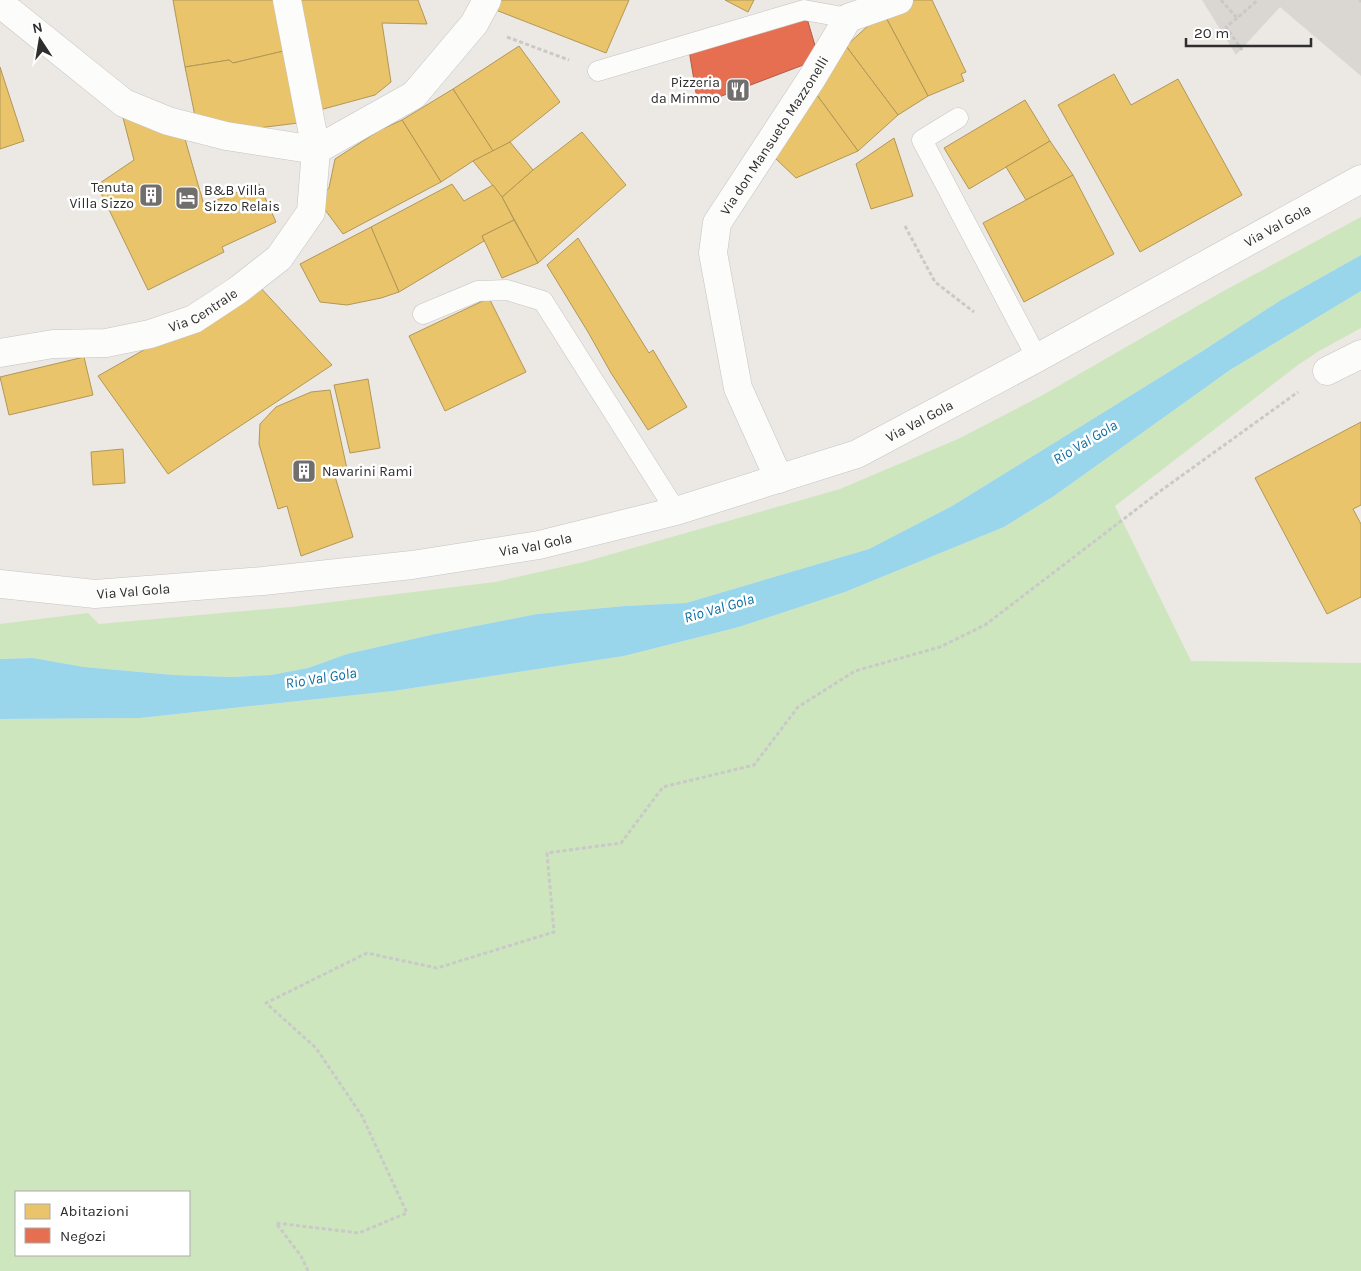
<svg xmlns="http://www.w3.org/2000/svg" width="1361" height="1271" font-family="Karla,sans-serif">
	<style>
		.green { fill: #cee6be; fill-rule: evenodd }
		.plaza { fill: #dad6d2 }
		.water { fill: #99d6ec }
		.homes { fill: #e9c46a; stroke: #b19758 }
		.shops { fill: #e76f51; stroke: #b05c46 }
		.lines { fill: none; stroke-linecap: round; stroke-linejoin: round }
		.lane-casing { stroke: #c5c4c5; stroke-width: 21 }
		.street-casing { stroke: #c5c4c5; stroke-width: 29 }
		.path { stroke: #c9c9c8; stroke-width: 3; stroke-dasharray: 4 2.5; stroke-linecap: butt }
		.lane { stroke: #fcfcfb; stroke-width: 20 }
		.street { stroke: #fcfcfb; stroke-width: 28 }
		.labels { text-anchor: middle; stroke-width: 5; stroke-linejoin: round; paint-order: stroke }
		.poi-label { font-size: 14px; fill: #2e2e2e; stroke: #fff; text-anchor: end }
		.street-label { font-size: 14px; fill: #2e2e2e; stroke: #fff }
		.water-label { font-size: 15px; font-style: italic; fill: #0d6fa3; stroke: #fff }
	</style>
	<rect width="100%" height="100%" fill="#ece8e4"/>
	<!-- green -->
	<g class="green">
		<polygon points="1361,217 1361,255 1281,300 1201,352 952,506 869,549 686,603 625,606 537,614 435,634 347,654 308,668 271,675 231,677 174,675 84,667 33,658 0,659 0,624 88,613 99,624 291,607 495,582 584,562 840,489 958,439 1041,396 1220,293"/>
		<path d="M 1361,291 L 1361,328 L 1319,351 L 1298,365 L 1115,506 L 1191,661 L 1361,663 L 1361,1271 L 0,1271 L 0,719 L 140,718 L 393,691 L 624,656 L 739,627 L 845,592 L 1004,527 L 1054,496 L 1230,370 ZM 16,1192 L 189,1192 L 189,1255 L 16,1255 Z"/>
	</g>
	<!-- plaza -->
	<polygon class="plaza" points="1202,0 1361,0 1361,76 1280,7 1236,55"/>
	<!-- water -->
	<polygon class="water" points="1361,255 1361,291 1230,370 1054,496 1004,527 845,592 739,627 624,656 393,691 140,718 0,719 0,659 33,658 84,667 174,675 231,677 271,675 308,668 347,654 435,634 537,614 625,606 686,603 869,549 952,506 1201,352 1281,300"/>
	<!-- homes -->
	<g class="homes">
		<polygon points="173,0 283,0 292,49 233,63 229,60 185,67"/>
		<polygon points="298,0 418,0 427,24 382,23 391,82 375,95 316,111"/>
		<polygon points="492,0 629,0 606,53 488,7"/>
		<polygon points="725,0 754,0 748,12"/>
		<polygon points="911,0 932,0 966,72 961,74 964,81 928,96 883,12"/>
		<polygon points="883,12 928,96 898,115 846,46"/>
		<polygon points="519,46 560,102 510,142 493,151 453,89"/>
		<polygon points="846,46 898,115 858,151 814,91"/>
		<polygon points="292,49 306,122 234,131 196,121 185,67 229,60 233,63"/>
		<polygon points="0,67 24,141 0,149"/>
		<polygon points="1114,74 1131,105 1178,79 1242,195 1140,252 1058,105"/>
		<polygon points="453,89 493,151 473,161 441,182 402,120"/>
		<polygon points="814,91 858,151 796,178 775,158"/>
		<polygon points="1025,100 1050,141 969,189 944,148"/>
		<polygon points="122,114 183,132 204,205 259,184 276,222 222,247 224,252 148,290 97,185 134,160"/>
		<polygon points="402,120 441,182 343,234 317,199 329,188 335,159 380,130"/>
		<polygon points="582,132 626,185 538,263 502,197 533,170"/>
		<polygon points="894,138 913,196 871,209 856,164"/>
		<polygon points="1050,141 1073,175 1026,200 1006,167"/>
		<polygon points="510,142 533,170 502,197 473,161"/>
		<polygon points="1073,175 1114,254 1024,302 983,223"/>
		<polygon points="452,184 464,201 493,185 502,197 514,220 482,236 484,241 399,292 371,227"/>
		<polygon points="514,220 538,263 502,278 482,236"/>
		<polygon points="371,227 399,292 381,298 347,305 320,302 300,264"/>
		<polygon points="578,238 649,353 653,350 687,407 648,430 611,373 588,332 547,265"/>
		<polygon points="258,285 332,365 168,474 98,376"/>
		<polygon points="489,298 526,372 445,411 409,336"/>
		<polygon points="84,357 93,395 9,415 0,377"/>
		<polygon points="368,379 380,448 350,453 334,385"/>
		<polygon points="330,390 347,469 334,473 353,537 301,556 287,506 278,509 259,444 260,424 276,407 311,392"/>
		<polygon points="1361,422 1361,505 1353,509 1361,524 1361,597 1327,614 1255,478"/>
		<polygon points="123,449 125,483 93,485 91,452"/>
	</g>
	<!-- shops -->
	<polygon class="shops" points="806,15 819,59 698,105 689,50"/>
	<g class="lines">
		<!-- lane casing -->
		<g class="lane-casing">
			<g id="lane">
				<polyline points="598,71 804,10 848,18"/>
				<polyline points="958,118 922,140 1037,358"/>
				<polyline points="423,314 478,291 507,290 543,301 676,511"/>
			</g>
		</g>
		<!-- street casing -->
		<g class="street-casing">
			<g id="street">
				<polyline points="3,0 7,9 124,103 168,121 226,136 316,150 414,95 474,24 487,0"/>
				<path id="s1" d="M 0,353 L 53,344 L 106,343 L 150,334 L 194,319 L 238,290 L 279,258 L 311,212 L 316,150 L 287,0"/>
				<polyline points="1327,371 1361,354"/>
				<path id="s2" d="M 779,479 L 738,388 L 713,253 L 717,223 L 812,78 L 848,18 L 899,0"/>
				<path id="s3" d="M 0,584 L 95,594 L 263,581 L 412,565 L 539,545 L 676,511 L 857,454 L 1037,358 L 1361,179"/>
			</g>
		</g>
		<!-- path -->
		<g class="path">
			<polyline points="1221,0 1237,18 1258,0"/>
			<polyline points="1360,0 1361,2"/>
			<polyline points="1237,18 1226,27 1242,50"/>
			<polyline points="507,37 569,60"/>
			<polyline points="905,226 935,282 974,312"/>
			<polyline points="308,1271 301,1256 276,1223 359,1233 407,1213 362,1116 316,1048 266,1003 367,953 437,968 554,932 547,853 621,843 663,787 754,765 798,707 855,671 940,647 985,625 1159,492 1298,392"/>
		</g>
		<!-- lane -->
		<use href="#lane" class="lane"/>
		<!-- street -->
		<use href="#street" class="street"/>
	</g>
	<!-- icons -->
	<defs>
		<g id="restaurant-square" transform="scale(1.25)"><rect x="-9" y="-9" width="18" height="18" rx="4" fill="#706f6e" stroke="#fff"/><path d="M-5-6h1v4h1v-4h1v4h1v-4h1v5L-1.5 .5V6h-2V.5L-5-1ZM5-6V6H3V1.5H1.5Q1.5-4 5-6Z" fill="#fff"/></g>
		<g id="building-square" transform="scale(1.25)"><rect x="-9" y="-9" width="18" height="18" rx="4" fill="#706f6e" stroke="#fff"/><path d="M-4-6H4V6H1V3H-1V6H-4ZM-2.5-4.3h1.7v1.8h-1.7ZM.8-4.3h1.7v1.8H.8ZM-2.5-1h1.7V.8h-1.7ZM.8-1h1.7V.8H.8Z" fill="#fff"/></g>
		<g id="hotel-square" transform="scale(1.25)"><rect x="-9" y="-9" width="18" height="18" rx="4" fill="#706f6e" stroke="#fff"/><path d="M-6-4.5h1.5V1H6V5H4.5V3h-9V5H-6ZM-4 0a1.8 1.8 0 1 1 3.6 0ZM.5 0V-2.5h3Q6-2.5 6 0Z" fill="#fff"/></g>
	</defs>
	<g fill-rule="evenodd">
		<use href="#restaurant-square" x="738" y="90"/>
		<use href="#building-square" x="151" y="195"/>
		<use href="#hotel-square" x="187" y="198"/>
		<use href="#building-square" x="304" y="471"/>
	</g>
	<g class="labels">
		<!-- poi labels -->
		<g class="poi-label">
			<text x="720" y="87">Pizzeria<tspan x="720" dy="16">da Mimmo</tspan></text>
			<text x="134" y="192">Tenuta<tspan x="134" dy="16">Villa Sizzo</tspan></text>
			<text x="204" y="195" text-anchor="start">B&amp;B Villa<tspan x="204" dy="16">Sizzo Relais</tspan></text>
			<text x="322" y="476" text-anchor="start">Navarini Rami</text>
		</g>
		<!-- street labels -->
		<g class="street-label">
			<text dy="5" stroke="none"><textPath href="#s2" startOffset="372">Via don Mansueto Mazzonelli</textPath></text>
			<text dy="5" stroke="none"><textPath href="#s3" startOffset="1352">Via Val Gola</textPath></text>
			<text dy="5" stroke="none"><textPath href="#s1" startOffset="210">Via Centrale</textPath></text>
			<text dy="5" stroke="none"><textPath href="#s3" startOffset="944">Via Val Gola</textPath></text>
			<text dy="5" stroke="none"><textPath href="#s3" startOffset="539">Via Val Gola</textPath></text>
			<text dy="5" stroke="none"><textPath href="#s3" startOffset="134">Via Val Gola</textPath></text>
		</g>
		<!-- water labels -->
		<g class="water-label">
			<text transform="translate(1085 442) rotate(-31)" y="5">Rio Val Gola</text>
			<text transform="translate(719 608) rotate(-16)" y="5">Rio Val Gola</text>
			<text transform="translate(321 678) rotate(-9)" y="5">Rio Val Gola</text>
		</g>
	</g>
	<!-- legend -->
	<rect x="15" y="1191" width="175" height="65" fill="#ffffff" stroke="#ababab"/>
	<rect x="25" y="1204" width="25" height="15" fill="#e9c46a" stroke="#ababab"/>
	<text x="60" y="1216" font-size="15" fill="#2e2e2e">Abitazioni</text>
	<rect x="25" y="1228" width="25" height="15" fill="#e76f51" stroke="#ababab"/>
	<text x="60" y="1241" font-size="15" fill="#2e2e2e">Negozi</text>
	<!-- north arrow -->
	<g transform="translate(40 40) rotate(348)" stroke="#ffffff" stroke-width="4" paint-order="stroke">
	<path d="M0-4L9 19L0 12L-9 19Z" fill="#2e2e2e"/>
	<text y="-8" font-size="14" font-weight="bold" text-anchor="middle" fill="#2e2e2e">N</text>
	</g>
	<!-- scale -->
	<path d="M1186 38v8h125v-8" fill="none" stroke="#2e2e2e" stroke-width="2.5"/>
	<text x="1194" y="38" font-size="15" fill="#2e2e2e" stroke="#ffffff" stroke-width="4" paint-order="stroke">20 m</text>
</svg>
